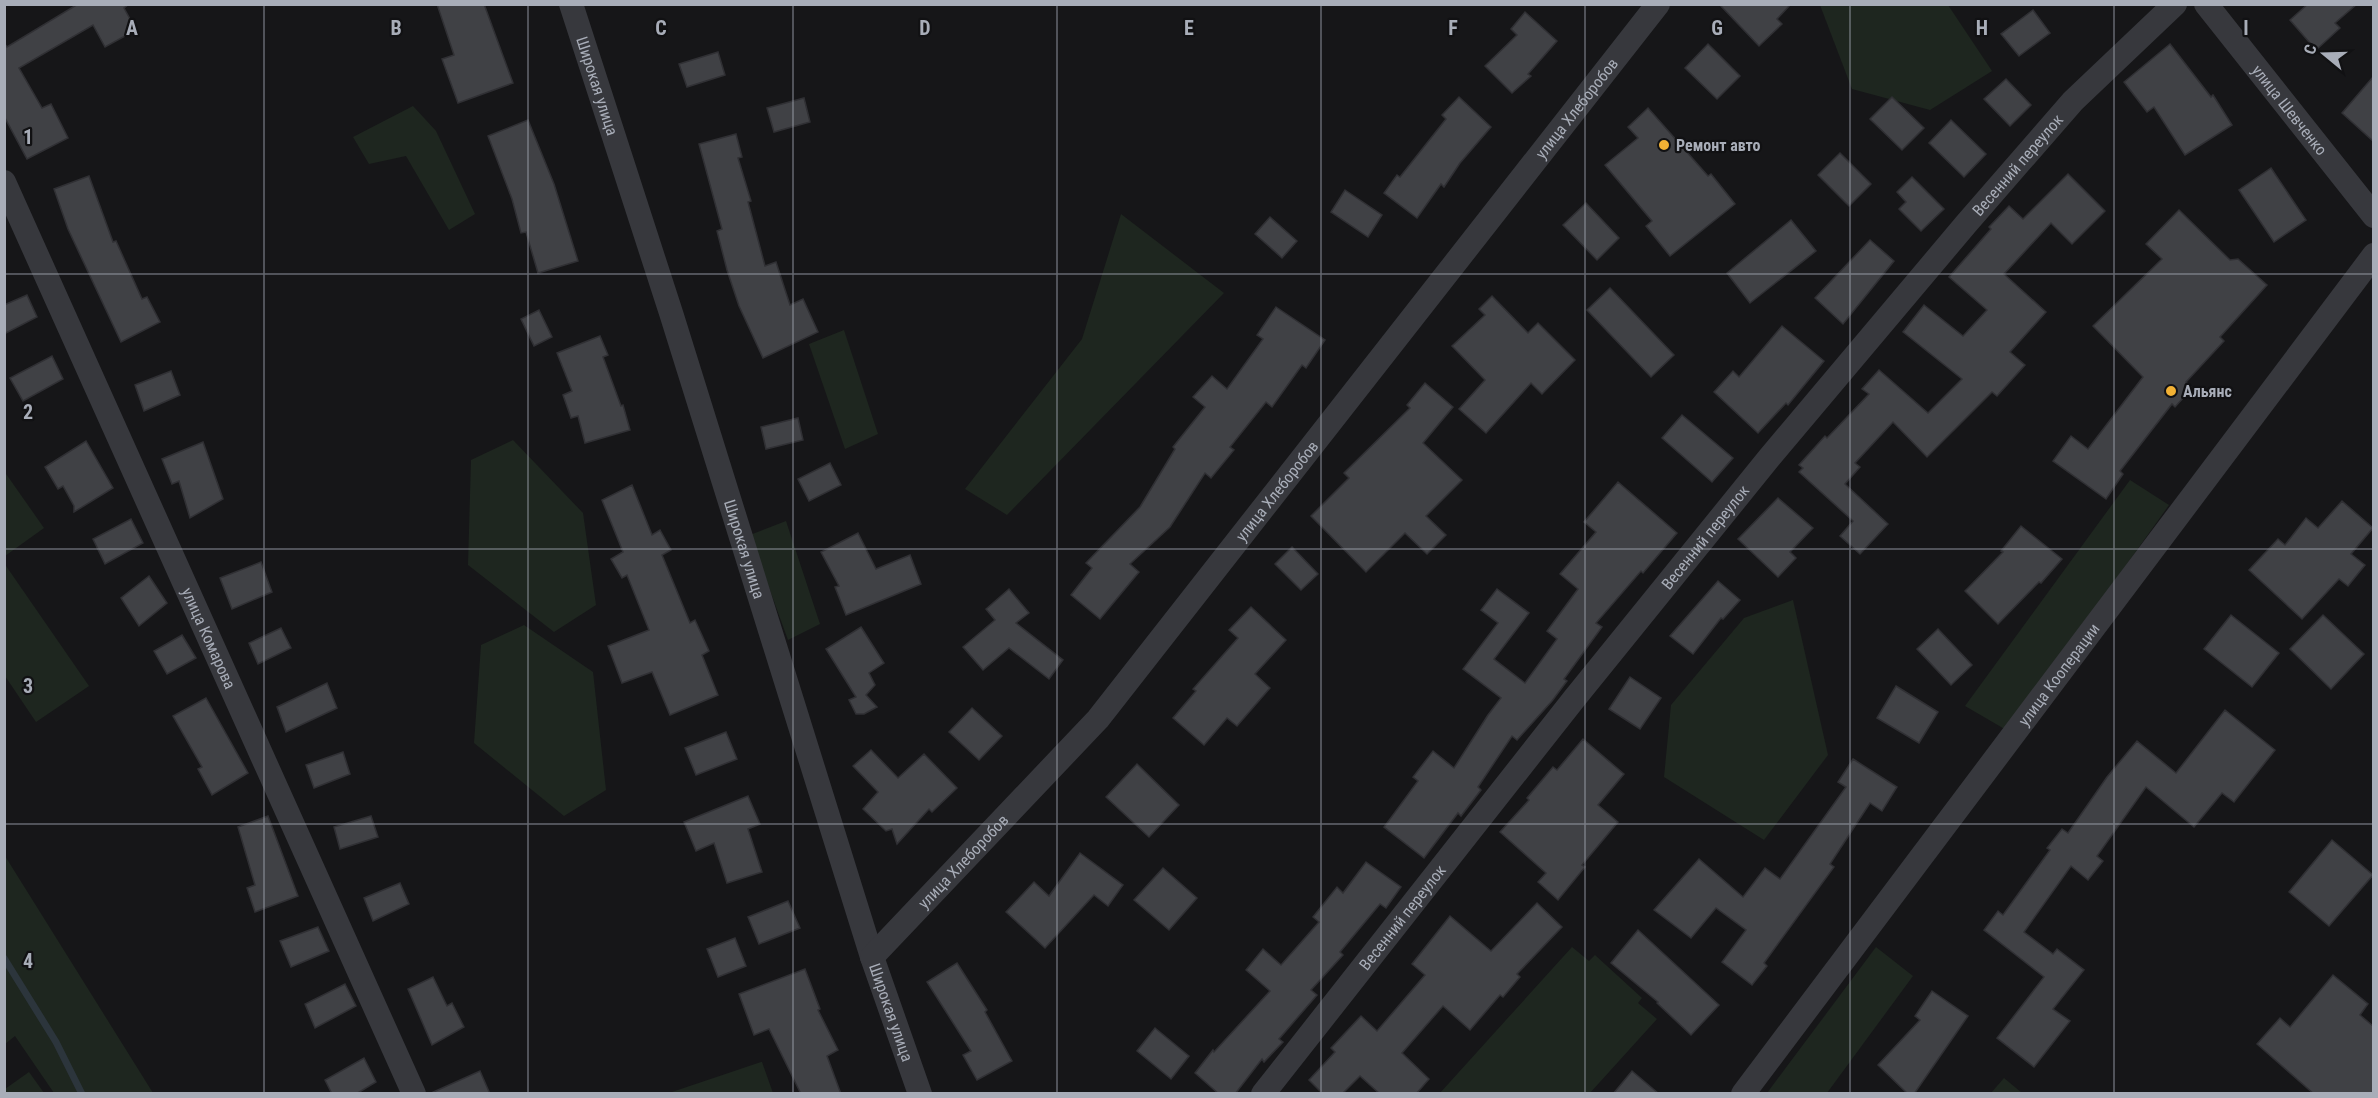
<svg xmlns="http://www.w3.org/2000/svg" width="2378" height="1098" font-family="'Roboto Condensed',sans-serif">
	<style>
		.green { fill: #1e261f }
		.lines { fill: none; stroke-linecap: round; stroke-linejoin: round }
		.stream { stroke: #2c353c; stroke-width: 7 }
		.building { fill: #404145; stroke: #303034; stroke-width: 1.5 }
		.minor { stroke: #37383d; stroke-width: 24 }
		.grid { fill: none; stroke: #a8adb8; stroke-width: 1.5; stroke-opacity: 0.55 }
		.poi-dot { fill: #f2b134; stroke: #111113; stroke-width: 2 }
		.labels { text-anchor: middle; stroke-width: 4.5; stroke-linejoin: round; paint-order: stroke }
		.street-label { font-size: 16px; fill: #a8adb8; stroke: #111113 }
		.poi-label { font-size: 16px; font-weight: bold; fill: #a8adb8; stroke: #111113; text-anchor: start }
		.grid-label { font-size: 20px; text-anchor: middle; font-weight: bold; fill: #a8adb8; stroke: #111113; stroke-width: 4.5; stroke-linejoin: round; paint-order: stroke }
	</style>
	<rect width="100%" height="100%" fill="#161618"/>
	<!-- green -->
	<g class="green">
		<polygon points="1820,5 1948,5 1992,71 1930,110 1852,89"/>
		<polygon points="413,106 436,131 475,214 449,230 406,156 369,164 353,137"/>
		<polygon points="1121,214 1224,293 1007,515 965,489 1082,339"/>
		<polygon points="844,330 878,434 845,449 809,344"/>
		<polygon points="513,440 583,513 596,605 554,632 468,565 471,460"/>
		<polygon points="4,471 44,528 5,556 4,556"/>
		<polygon points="2130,480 2169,505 2008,731 1965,706"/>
		<polygon points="786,521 820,624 788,640 750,535"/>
		<polygon points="4,563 89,686 36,722 5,676"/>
		<polygon points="1793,600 1828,755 1764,840 1664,777 1671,705 1744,618"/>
		<polygon points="524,625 593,672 606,790 564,816 474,743 481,645"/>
		<polygon points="4,856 5,856 153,1093 54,1093 15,1036 5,1044"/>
		<polygon points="1572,947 1589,961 1595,955 1642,998 1638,1003 1657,1019 1590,1093 1440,1093"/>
		<polygon points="1876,947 1913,976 1827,1093 1767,1093"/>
		<polygon points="762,1062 773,1093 669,1093 761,1062"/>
		<polygon points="29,1072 44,1093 5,1093 5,1089"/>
		<polygon points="2004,1078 2022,1093 1991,1093"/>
	</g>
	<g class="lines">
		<!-- stream -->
		<polyline class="stream" points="4,958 56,1042 82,1094"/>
	</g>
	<!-- building -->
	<g class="building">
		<polygon points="78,4 129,4 124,8 136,30 105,47 93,25 19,68 42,108 51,104 68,138 27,159 4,116 4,43 7,47"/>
		<polygon points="437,4 484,4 513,83 458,103 442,59 454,55"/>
		<polygon points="1719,4 1791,4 1777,19 1782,24 1759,46"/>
		<polygon points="2308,4 2357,4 2335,23 2340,28 2316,50 2290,20"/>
		<polygon points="2033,10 2050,33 2019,56 2001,34"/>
		<polygon points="1525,12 1557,41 1528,74 1531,76 1512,93 1485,66 1517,35 1511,29"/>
		<polygon points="1708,44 1740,76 1717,99 1685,68"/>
		<polygon points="2170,44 2211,97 2213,95 2232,125 2185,155 2154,107 2147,112 2124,82"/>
		<polygon points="718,52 725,75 687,87 679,64"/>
		<polygon points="2373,77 2373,141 2342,113"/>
		<polygon points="2006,79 2031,105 2010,126 1984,99"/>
		<polygon points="1459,97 1491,127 1460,163 1444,187 1441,184 1417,218 1384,193 1397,175 1400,177 1446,119 1442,115"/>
		<polygon points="1892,97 1924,128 1902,150 1870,119"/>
		<polygon points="804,98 810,122 774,132 767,108"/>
		<polygon points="1648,108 1708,176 1711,174 1735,204 1670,256 1646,226 1652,221 1605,165 1638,138 1628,127"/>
		<polygon points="528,120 554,184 578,261 538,273 526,232 521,233 512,199 488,136"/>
		<polygon points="1951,120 1986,154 1964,177 1929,143"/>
		<polygon points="736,134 742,157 738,158 751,201 748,202 765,266 776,262 790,305 803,299 818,332 763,358 739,306 727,270 717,231 722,229 699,144"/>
		<polygon points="1840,153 1871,184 1849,206 1818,175"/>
		<polygon points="2271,168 2306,220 2274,242 2239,190"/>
		<polygon points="2068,174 2105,211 2072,244 2051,223 2004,274 2046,312 2010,352 2025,365 1997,396 1992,392 1927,457 1893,422 1855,463 1860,467 1845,484 1888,524 1860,554 1840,536 1853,521 1799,472 1803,468 1799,465 1825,436 1827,438 1869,394 1862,389 1879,370 1928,413 1962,379 1903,332 1924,305 1963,336 1987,310 1949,277 1991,229 1989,227 2009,206 2023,219"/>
		<polygon points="89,176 113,242 116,241 142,299 147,297 160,322 121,342 68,229 54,189"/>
		<polygon points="1912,177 1944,209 1921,231 1899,209 1906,202 1897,192"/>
		<polygon points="1345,190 1382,215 1368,237 1331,212"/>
		<polygon points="1586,203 1619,238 1597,260 1563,225"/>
		<polygon points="2179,210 2230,260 2238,259 2267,285 2220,337 2224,341 2186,382 2192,388 2175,407 2172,404 2120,471 2123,474 2106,499 2053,461 2071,436 2088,449 2143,377 2093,326 2162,259 2146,244"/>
		<polygon points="1270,217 1297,241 1282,258 1255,234"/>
		<polygon points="1791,220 1816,251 1750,303 1727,273"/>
		<polygon points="1870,240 1894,261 1843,324 1815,298"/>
		<polygon points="1610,288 1674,355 1651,377 1587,310"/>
		<polygon points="27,295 37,317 4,334 4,305"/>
		<polygon points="1492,296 1528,333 1538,323 1575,360 1542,394 1531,383 1486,433 1459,409 1485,380 1452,346 1485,315 1479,309"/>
		<polygon points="1276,307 1325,340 1306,368 1302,365 1272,407 1266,402 1230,447 1234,450 1211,478 1205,473 1170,527 1130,564 1139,572 1100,619 1071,595 1092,568 1086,563 1140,507 1175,449 1173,447 1205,407 1193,397 1212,376 1227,389 1263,339 1257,335"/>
		<polygon points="539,310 552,337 534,346 521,319"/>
		<polygon points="1782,326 1824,361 1788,405 1786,403 1758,433 1714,392 1733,371 1739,377"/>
		<polygon points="600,336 608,355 603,357 621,406 623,405 630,430 585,443 578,416 571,418 563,395 572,391 557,353"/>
		<polygon points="52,356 63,379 23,401 10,378"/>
		<polygon points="171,371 180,395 144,411 135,385"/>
		<polygon points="1425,383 1453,407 1423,443 1462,480 1426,516 1446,535 1427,554 1405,533 1366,572 1311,516 1349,478 1344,473 1410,408 1407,405"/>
		<polygon points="1682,415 1733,458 1712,482 1662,438"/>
		<polygon points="798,418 803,440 766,449 761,427"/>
		<polygon points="86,441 113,488 74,512 74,506 63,486 58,489 45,467"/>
		<polygon points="203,442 223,499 190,518 179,481 172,484 162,459"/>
		<polygon points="830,463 841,485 809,501 798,479"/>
		<polygon points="1618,482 1677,533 1643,573 1641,571 1596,623 1602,627 1564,679 1567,681 1552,701 1517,740 1512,736 1478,787 1481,790 1461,816 1458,813 1424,858 1384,827 1418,781 1413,777 1433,751 1454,768 1488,715 1501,698 1463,669 1498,623 1481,610 1497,589 1529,613 1494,659 1525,683 1557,639 1547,631 1578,589 1560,574 1596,532 1584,522"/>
		<polygon points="632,485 652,535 660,530 671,550 662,555 690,623 695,620 709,651 702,655 718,695 670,715 652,672 622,683 608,646 649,630 627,575 622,578 611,559 623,552 602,500"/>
		<polygon points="1778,498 1813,528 1790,552 1796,558 1778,577 1738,539"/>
		<polygon points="2342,501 2373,528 2351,554 2365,565 2348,586 2339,579 2302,619 2249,570 2278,539 2285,545 2306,518 2318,528"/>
		<polygon points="131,519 143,543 105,564 93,539"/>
		<polygon points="2021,526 2062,559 2041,583 2039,582 1998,624 1965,591 2003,552 2001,551"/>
		<polygon points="858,533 876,569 910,555 921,584 846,615 835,587 839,586 821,552"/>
		<polygon points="1292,547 1318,574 1301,590 1275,564"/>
		<polygon points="261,562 272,592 232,609 220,578"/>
		<polygon points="149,576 167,603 139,626 121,598"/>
		<polygon points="1718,581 1740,600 1723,619 1721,618 1693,654 1670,636"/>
		<polygon points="1009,589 1029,613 1016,623 1063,660 1049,679 1009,648 983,670 963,647 995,620 986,609"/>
		<polygon points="1251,607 1286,640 1255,674 1270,688 1237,726 1227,718 1204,745 1173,718 1196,691 1193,689 1238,638 1229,630"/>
		<polygon points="2231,615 2279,653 2252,687 2204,649"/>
		<polygon points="2323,615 2364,654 2331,689 2290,649"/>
		<polygon points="861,627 884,663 869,673 875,685 866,695 877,707 864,714 856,714 849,700 856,697 826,649"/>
		<polygon points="281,628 291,648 258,664 249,643"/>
		<polygon points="1938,629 1972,665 1951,685 1917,649"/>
		<polygon points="182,635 196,658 167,674 154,651"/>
		<polygon points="1630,677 1661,698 1640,729 1609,709"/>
		<polygon points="327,683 337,708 286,732 277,707"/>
		<polygon points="1896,686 1938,712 1919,743 1877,718"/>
		<polygon points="206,698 248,773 212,795 198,769 202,767 173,716"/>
		<polygon points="972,708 1002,736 979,760 949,732"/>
		<polygon points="2225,710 2275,750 2234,802 2222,793 2194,827 2146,787 2097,856 2103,861 2088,880 2071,866 2024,932 2053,954 2057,949 2084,970 2053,1009 2070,1021 2034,1067 1997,1038 2044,977 1984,930 1998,911 2003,915 2050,850 2047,848 2062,829 2068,833 2107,777 2137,741 2176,773"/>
		<polygon points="726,732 737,759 696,775 685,748"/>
		<polygon points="1583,739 1624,774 1598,805 1618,822 1582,865 1585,867 1558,900 1538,882 1546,873 1500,832 1529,800 1527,798 1553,767 1557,770"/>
		<polygon points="871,750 898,778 924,754 957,788 932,812 929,809 897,844 892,829 886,831 863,809 878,792 853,766"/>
		<polygon points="343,752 350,774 314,788 306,765"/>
		<polygon points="1853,759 1897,787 1882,811 1870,803 1830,864 1834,867 1764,963 1767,966 1752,985 1722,962 1746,930 1716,908 1691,938 1654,910 1699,859 1743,897 1765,868 1780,879 1846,787 1838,782"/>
		<polygon points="1137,764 1179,805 1149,837 1106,797"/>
		<polygon points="748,796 760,824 748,829 762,872 727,883 714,843 696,851 684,822"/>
		<polygon points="268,816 298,896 255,912 247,888 255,885 238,827"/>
		<polygon points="371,816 378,837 340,849 334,827"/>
		<polygon points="2332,840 2373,875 2329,926 2289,892"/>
		<polygon points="1080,853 1123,885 1108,906 1094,895 1045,948 1006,912 1034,882 1049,896"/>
		<polygon points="1366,862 1401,887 1386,908 1380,904 1340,952 1343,955 1311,990 1317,995 1279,1039 1283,1042 1264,1062 1262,1059 1235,1094 1219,1094 1195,1073 1213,1050 1214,1052 1270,991 1246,970 1263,949 1281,965 1319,922 1313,917 1337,887 1343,893"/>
		<polygon points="1163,868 1197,898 1169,930 1134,900"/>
		<polygon points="400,883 409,904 373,921 364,898"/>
		<polygon points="788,901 800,928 759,944 748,917"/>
		<polygon points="1537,903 1562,927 1517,974 1520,977 1503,997 1500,995 1470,1030 1443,1006 1402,1053 1429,1079 1416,1094 1380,1094 1360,1076 1342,1094 1323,1094 1309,1080 1335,1052 1331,1048 1361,1016 1377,1031 1425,975 1412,964 1450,916 1491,951"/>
		<polygon points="318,927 329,951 291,967 280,941"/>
		<polygon points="1638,930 1719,1005 1691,1035 1657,1003 1658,1002 1611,963"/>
		<polygon points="735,938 746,966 718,977 707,949"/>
		<polygon points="957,963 987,1010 985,1012 1012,1061 977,1080 963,1055 971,1051 927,982"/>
		<polygon points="805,969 820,1009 818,1010 838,1050 827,1056 841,1094 801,1094 769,1029 754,1035 739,994"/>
		<polygon points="2333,975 2368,1004 2360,1015 2373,1026 2373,1094 2314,1094 2257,1044 2280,1018 2290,1027"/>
		<polygon points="433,977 447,1006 452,1003 464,1027 432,1045 408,989"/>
		<polygon points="345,984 356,1006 315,1028 305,1004"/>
		<polygon points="1932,991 1968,1016 1914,1094 1908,1094 1878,1065 1920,1020 1915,1016"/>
		<polygon points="1155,1028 1189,1056 1171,1079 1137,1051"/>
		<polygon points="364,1058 376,1082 356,1094 332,1094 325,1080"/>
		<polygon points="480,1071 490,1094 429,1094"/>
		<polygon points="1632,1071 1659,1094 1613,1094"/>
	</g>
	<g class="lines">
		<!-- minor -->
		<g class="minor">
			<path id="s1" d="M 571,4 L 672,316 L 872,957 L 920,1094"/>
			<path id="s2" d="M 2206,4 L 2374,216"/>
			<path id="s3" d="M 4,182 L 414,1094"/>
			<path id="s4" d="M 872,957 L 1098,719 L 1658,4"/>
			<path id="s5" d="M 1263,1094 L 1574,699 L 1769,458 L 1966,224 L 2073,101 L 2175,4"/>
			<path id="s6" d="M 1743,1094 L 2374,255"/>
		</g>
	</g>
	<!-- grid -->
	<path class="grid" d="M 264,4 L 264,1094M 528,4 L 528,1094M 793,4 L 793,1094M 1057,4 L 1057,1094M 1321,4 L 1321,1094M 1585,4 L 1585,1094M 1850,4 L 1850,1094M 2114,4 L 2114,1094M 4,274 L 2374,274M 4,549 L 2374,549M 4,824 L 2374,824"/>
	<!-- markers -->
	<g class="poi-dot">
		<circle cx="1664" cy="145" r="6"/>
		<circle cx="2171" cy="391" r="6"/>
	</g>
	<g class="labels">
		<!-- street labels -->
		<g class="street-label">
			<text dy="6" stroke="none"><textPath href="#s1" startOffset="86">Широкая улица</textPath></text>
			<text dy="6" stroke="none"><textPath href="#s4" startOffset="1104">улица Хлеборобов</textPath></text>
			<text dy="6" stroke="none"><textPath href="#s2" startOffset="135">улица Шевченко</textPath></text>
			<text dy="6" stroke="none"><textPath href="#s5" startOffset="1197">Весенний переулок</textPath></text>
			<text dy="6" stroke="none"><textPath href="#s4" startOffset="618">улица Хлеборобов</textPath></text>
			<text dy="6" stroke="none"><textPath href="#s5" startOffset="711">Весенний переулок</textPath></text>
			<text dy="6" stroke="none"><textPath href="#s1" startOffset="572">Широкая улица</textPath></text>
			<text dy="6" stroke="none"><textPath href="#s3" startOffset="500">улица Комарова</textPath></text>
			<text dy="6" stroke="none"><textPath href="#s6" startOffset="525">улица Кооперации</textPath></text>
			<text dy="6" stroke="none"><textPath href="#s4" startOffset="132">улица Хлеборобов</textPath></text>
			<text dy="6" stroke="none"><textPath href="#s5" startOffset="225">Весенний переулок</textPath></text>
			<text dy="6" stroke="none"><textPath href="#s1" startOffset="1058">Широкая улица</textPath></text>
		</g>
		<!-- poi labels -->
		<g class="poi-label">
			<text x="1676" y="151">Ремонт авто</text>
			<text x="2183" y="397">Альянс</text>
		</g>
	</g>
	<g class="grid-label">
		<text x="132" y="35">A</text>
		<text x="396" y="35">B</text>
		<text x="661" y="35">C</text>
		<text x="925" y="35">D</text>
		<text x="1189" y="35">E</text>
		<text x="1453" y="35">F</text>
		<text x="1717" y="35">G</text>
		<text x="1982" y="35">H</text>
		<text x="2246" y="35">I</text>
		<text x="28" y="144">1</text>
		<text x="28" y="419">2</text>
		<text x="28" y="693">3</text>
		<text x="28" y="968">4</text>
	</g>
	<!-- border -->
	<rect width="2378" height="1098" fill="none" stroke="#a8adb8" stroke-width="12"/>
	<!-- north arrow -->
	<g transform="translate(2324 54) rotate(289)" stroke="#111113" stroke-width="4.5" paint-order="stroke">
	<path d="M0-4.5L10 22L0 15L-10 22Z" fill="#a8adb8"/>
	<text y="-9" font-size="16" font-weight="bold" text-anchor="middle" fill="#a8adb8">С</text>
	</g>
</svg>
